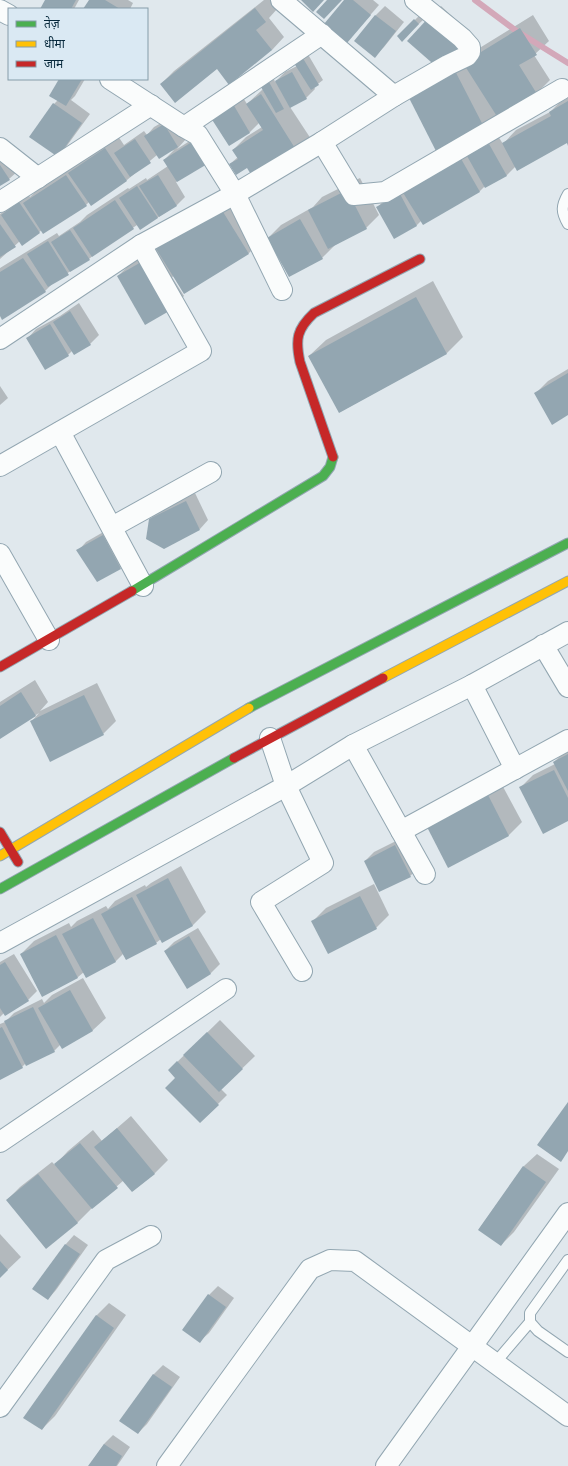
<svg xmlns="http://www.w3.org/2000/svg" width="568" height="1466" font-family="'Asap Condensed','Noto Sans Devanagari',sans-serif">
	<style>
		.shadow { fill: #0003 }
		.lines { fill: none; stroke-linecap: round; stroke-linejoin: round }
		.stream { stroke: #d3a8b9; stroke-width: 6 }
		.building { fill: #93a6b1 }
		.lane-casing { stroke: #92a6b1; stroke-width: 12 }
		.street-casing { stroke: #92a6b1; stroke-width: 22 }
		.fast-casing { stroke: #92a6b1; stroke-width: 11 }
		.slow-casing { stroke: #92a6b1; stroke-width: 11 }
		.jam-casing { stroke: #92a6b1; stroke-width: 11 }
		.lane { stroke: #fafcfc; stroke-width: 10 }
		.street { stroke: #fafcfc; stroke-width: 20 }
		.fast { stroke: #4caf50; stroke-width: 9 }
		.slow { stroke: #ffc107; stroke-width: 9 }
		.jam { stroke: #c62828; stroke-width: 9 }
	</style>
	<rect width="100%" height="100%" fill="#e0e8ed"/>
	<!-- shadow -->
	<g class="shadow">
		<polygon points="46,0 79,0 74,9 41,9"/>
		<polygon points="90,0 128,0 133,3 130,9 84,9"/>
		<polygon points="264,0 272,0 278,8 269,18 284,37 272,50 217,68 161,84 174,71"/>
		<polygon points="345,0 373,0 379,5 347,42"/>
		<polygon points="385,6 404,22 384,47 375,56 356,41 376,15"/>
		<polygon points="441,6 472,35 432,15"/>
		<polygon points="533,15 549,41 534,55 550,80 537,93 485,130 408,92"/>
		<polygon points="419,16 423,20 402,40 398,36"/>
		<polygon points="306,51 323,80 314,87 315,89 306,98 290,107 311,139 298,152 248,167 230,164 238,157 233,150 246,137 262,127 259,123 250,132 229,145 212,118 242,96 247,104 263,89 262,88 266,83 274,79 275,82 285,72 297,66"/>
		<polygon points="60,79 85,79 75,96 71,100 90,114 66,147 58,155 54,104 58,100"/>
		<polygon points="568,98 568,144 567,142 516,166 507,175 485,187 485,186 480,191 423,224 421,221 417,225 395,237 378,207 386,198 498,136 503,144 516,130 550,112 559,103"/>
		<polygon points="173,116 187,138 177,149 204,132 208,162 176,182 185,197 177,205 157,218 137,225 96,253 89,259 54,282 45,291 0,315 0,268 57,233 59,236 80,222 87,215 128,188 129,189 146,178 147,180 168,166 164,160 174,150 157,155 127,180 91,204 89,202 86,205 42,230 23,244 20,241 0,259 0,214 28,194 30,197 37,190 118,136 124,145 144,131 147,135 154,127"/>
		<polygon points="0,142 18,171 9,179 0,185"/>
		<polygon points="360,178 379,215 366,228 335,245 322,258 268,238 281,225 313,207 322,197"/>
		<polygon points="234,195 262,240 249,253 184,292 174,276 172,277 184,296 171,309 118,276 131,263 157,248"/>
		<polygon points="433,281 463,337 447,353 340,412 309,356 326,340"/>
		<polygon points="79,303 99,335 90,344 74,354 72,351 68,355 28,338 36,329 60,316"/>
		<polygon points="568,369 568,414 535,394 548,381"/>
		<polygon points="0,386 8,398 0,405"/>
		<polygon points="195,493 208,520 200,529 150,519 159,510"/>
		<polygon points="112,527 129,560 120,568 78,551 86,542"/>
		<polygon points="35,680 48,702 40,711 97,683 116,721 103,734 31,722 39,713 0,738 0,702"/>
		<polygon points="567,749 568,749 568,820 520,788 533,775 555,764 554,762"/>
		<polygon points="501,783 522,822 509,835 448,866 428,827"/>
		<polygon points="404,837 419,868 410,876 365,861 374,852"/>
		<polygon points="181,866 206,912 193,925 162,941 161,939 156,943 126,959 123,954 116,961 86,977 84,972 78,977 42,996 21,954 34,941 69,923 71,927 77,921 106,906 108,909 115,901 145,885 146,887 151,883"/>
		<polygon points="374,884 389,915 376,928 313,921 326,908"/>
		<polygon points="198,928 220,964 211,973 187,987 165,951 174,942"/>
		<polygon points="14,954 37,991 28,1000 4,1013 0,1017 0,962"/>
		<polygon points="83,978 106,1018 93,1030 60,1045 54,1051 27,1064 26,1063 22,1067 0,1079 0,1024 5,1022 14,1013 42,999 44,1003 52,995"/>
		<polygon points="220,1020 255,1056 221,1089 227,1095 200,1122 176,1078 169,1070"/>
		<polygon points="131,1116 168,1160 155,1173 133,1191 124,1180 91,1209 78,1222 46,1248 7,1200 20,1187 52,1162 55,1165 68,1151 93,1130 102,1141"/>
		<polygon points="537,1154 559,1169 514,1232 501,1245 479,1229 524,1166"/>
		<polygon points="0,1234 21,1257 0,1277"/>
		<polygon points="74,1235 88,1245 56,1290 48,1299 34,1289 66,1244"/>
		<polygon points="218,1286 234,1298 209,1333 200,1341 184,1330 209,1295"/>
		<polygon points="109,1303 126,1315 55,1416 42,1429 96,1316"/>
		<polygon points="163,1365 180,1377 147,1424 138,1433 121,1421 154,1374"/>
		<polygon points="113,1435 130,1447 117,1466 89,1466 104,1444"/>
	</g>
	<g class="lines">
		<!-- stream -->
		<polyline class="stream" points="475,0 515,30 568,63"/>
	</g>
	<!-- building -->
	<g class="building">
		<polygon points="45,0 76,0 71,9 40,9"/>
		<polygon points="89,0 105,0 120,9 83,9"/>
		<polygon points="301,0 324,0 313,12"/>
		<polygon points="327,0 342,0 324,19 316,12"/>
		<polygon points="344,0 353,0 371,15 347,43 324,24"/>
		<polygon points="255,8 266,22 256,30 272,50 229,85 217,69 175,103 160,84"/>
		<polygon points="375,15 396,31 375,58 354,41"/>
		<polygon points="431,15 464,44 439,69 407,41"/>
		<polygon points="414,19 419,24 402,42 397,36"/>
		<polygon points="520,28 537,55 519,65 537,94 498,118 463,63"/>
		<polygon points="301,55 319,85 311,90 292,60"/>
		<polygon points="452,65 486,131 438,155 406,92"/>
		<polygon points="292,72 307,99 290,108 275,81"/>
		<polygon points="59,79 82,79 66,106 49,96"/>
		<polygon points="269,82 284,109 276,113 261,87"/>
		<polygon points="261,94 298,153 255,181 247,168 236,175 229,164 238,159 232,150 263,130 246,104"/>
		<polygon points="568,101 568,146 567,143 517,171 502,143 551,116 549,112"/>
		<polygon points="53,103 82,123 58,157 29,137"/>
		<polygon points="233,104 250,133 229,146 211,118"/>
		<polygon points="164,124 178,147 159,159 144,136"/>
		<polygon points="135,139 151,163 130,177 114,153"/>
		<polygon points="195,140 209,163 177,182 163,160"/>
		<polygon points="489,144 507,176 485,188 467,156"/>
		<polygon points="105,148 127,181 91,206 68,173"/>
		<polygon points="460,157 480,192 423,225 402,191"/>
		<polygon points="0,165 10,180 0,186"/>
		<polygon points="66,175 87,206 43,234 23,203"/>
		<polygon points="158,175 177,206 159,217 139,186"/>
		<polygon points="137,186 158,218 140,230 119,198"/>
		<polygon points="347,190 367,229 328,249 308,210"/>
		<polygon points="400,194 417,226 394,239 376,207"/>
		<polygon points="115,200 134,229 92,257 73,228"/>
		<polygon points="19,202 40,233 22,246 1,215"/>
		<polygon points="220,207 249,254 184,294 155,247"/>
		<polygon points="300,219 323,259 289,277 267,238"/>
		<polygon points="0,224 16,247 0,257"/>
		<polygon points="70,230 90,260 70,272 51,242"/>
		<polygon points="48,241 69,275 48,287 27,254"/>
		<polygon points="23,258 46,292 2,320 0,316 0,272"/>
		<polygon points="143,261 171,310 145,325 117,276"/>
		<polygon points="416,297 447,354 339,413 308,356"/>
		<polygon points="70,311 91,345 74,355 53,322"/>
		<polygon points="50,324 69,356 45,370 26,338"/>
		<polygon points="568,373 568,415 552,425 534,393"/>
		<polygon points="186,501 200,530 164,549 146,539 149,519"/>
		<polygon points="103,535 121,569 97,582 76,550"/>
		<polygon points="21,692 36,716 0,739 0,706"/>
		<polygon points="84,695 104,735 50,762 30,721"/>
		<polygon points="568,754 568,791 553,762"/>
		<polygon points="554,770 568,798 568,821 543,834 519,787"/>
		<polygon points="488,795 509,836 448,868 427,827"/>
		<polygon points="395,845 411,877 379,892 364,861"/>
		<polygon points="168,878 193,926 162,943 136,895"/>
		<polygon points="360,896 377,929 328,954 311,921"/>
		<polygon points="132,897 157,944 126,960 101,914"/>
		<polygon points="93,918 116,962 86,978 62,934"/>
		<polygon points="56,935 78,978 42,997 20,954"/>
		<polygon points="189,936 211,974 187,989 164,951"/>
		<polygon points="5,962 29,1001 5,1016 0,1008 0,965"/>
		<polygon points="70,990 93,1031 62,1049 38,1008"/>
		<polygon points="33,1007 55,1052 26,1066 4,1021"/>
		<polygon points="2,1027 23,1068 0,1080 0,1028"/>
		<polygon points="207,1032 243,1069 219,1092 183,1055"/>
		<polygon points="177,1061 219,1105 200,1123 165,1088 175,1078 168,1070"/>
		<polygon points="568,1102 568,1151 561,1162 537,1145"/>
		<polygon points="117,1128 155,1174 132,1192 94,1147"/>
		<polygon points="80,1143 118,1188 92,1209 54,1164"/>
		<polygon points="523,1166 546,1182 501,1246 478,1230"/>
		<polygon points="38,1174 78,1223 46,1249 6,1200"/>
		<polygon points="65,1244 80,1254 48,1300 32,1289"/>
		<polygon points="0,1261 8,1270 0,1278"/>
		<polygon points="208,1294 226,1307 200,1343 182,1330"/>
		<polygon points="96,1315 114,1328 42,1430 23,1418"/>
		<polygon points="153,1374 172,1387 138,1434 119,1421"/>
		<polygon points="104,1444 122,1456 116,1466 88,1466"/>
	</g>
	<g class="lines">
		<!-- lane casing -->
		<g class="lane-casing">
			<g id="lane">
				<path d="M 568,194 C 561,206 561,212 568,224"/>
				<polyline points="568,1260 530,1313 530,1322 538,1331 568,1352"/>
				<polyline points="495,1363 530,1322"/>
			</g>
		</g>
		<!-- street casing -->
		<g class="street-casing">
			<g id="street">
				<polyline points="281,0 394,96 322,142 354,195 385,192 562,89"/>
				<polyline points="0,10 9,15"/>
				<polyline points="110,79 184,127 198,135 235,194 282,290"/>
				<polyline points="394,96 448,65 467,56 470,52 470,47 462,38 415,0"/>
				<polyline points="184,127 322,34"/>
				<polyline points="0,148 38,178"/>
				<polyline points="0,202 151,105"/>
				<polyline points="0,339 141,245 235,194 322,142"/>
				<polyline points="60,432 143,586"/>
				<polyline points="0,466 201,351 141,245"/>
				<polyline points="112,527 211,472"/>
				<polyline points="0,554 49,640"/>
				<polyline points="543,645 568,687"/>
				<polyline points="472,685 515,769"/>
				<polyline points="270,738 286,786 323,863 261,902 302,971"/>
				<polyline points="353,745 401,831 568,740"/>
				<polyline points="401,831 425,874"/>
				<polyline points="0,943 286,786 353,745 472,685 568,632"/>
				<polyline points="0,1142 226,989"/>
				<polyline points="0,1407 106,1260 151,1236"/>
				<polyline points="167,1466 310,1269 330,1260 355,1261 568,1416"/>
				<polyline points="386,1466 568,1213"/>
			</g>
		</g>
		<!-- fast casing -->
		<g class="fast-casing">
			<g id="fast">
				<polyline points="132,591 323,476 330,467 333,457"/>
				<polyline points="249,708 568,543"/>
				<polyline points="0,889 234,758"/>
			</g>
		</g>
		<!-- slow casing -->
		<g class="slow-casing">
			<g id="slow">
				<polyline points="383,678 568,581"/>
				<polyline points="0,856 249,708"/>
			</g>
		</g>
		<!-- jam casing -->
		<g class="jam-casing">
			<g id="jam">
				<path d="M 333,457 L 300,362 C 295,339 297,329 314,313 L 420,259"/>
				<polyline points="0,667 132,591"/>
				<polyline points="234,758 383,678"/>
				<polyline points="0,832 18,862"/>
			</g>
		</g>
		<!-- lane -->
		<use href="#lane" class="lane"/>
		<!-- street -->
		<use href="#street" class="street"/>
		<!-- fast -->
		<use href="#fast" class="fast"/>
		<!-- slow -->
		<use href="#slow" class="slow"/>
		<!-- jam -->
		<use href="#jam" class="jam"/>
	</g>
	<!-- legend -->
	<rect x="8" y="8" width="140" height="72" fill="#dae9f3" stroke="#859ca9"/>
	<rect x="16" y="21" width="20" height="6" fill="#4caf50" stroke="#859ca9"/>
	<text x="44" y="28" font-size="12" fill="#06283b">तेज़</text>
	<rect x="16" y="41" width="20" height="6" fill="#ffc107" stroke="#859ca9"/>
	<text x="44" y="48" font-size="12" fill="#06283b">धीमा</text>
	<rect x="16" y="61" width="20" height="6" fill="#c62828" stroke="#859ca9"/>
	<text x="44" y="68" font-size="12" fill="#06283b">जाम</text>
</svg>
